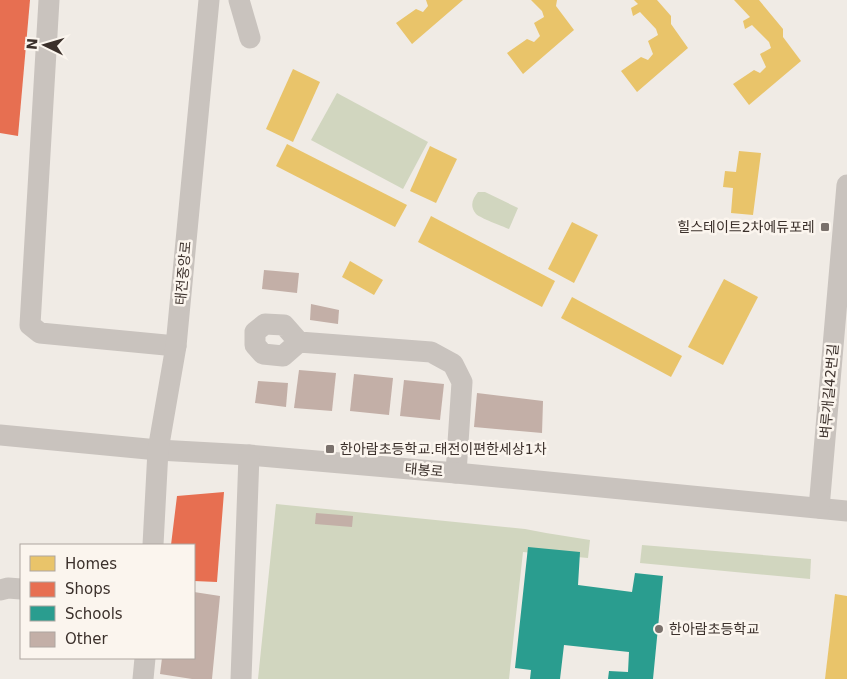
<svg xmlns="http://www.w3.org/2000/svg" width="847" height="679" font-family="'DejaVu Sans','Noto Sans KR',sans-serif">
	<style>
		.green { fill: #d1d6bf }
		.homes { fill: #e9c46a }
		.shops { fill: #e76f51 }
		.schools { fill: #2a9d8f }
		.building { fill: #c3afa7 }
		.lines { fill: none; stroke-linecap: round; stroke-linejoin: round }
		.minor { stroke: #c9c3be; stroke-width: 21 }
		.poi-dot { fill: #7a716c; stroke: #fbf5ee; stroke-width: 2 }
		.labels { text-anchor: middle; stroke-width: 5; stroke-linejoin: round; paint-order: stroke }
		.poi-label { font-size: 14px; fill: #3b302b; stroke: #fbf5ee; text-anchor: start }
		.street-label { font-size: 14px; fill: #3b302b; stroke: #fbf5ee }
	</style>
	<rect width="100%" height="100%" fill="#f0ebe5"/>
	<!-- green -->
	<g class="green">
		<polygon points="337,93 428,142 403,189 311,140"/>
		<path d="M 478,192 L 485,192 L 518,208 L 509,229 C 502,226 480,218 476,214 C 469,206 473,198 478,192 Z"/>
		<polygon points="276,504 525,529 546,533 590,540 588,558 523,552 509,679 258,679"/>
		<polygon points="642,545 811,559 810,579 640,563"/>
	</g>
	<!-- homes -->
	<g class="homes">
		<polygon points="426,0 463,0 412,44 396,23 416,9 423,12 428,6"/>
		<polygon points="531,0 557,0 556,6 574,30 523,74 507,53 527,39 534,42 540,36 534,23 544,17 542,11"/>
		<polygon points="634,0 657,0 671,16 671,24 688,48 637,92 621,71 641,57 648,60 653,54 648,41 658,35 656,29 640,12 633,16 631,8 638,4"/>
		<polygon points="734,0 759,0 783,29 783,37 801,61 749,105 733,84 754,70 760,73 766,67 760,54 771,48 769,42 752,25 745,29 743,21 750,17"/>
		<polygon points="293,69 320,82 293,142 266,129"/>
		<polygon points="287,144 407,205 395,227 276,166"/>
		<polygon points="430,146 457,159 436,203 410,191"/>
		<polygon points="739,151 761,153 753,215 731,213 733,188 723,187 725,171 736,172"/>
		<polygon points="431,216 555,281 542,307 418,242"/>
		<polygon points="572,222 598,235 574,283 548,269"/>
		<polygon points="350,261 383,280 374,295 342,277"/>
		<polygon points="724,279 758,297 723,365 688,347"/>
		<polygon points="572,297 682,356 671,377 561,318"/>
		<polygon points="835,594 847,596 847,679 825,679"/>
	</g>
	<!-- shops -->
	<g class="shops">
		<polygon points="0,0 30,0 18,136 0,133"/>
		<polygon points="224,492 217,582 194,581 194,545 171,545 177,496"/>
	</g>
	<!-- schools -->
	<polygon class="schools" points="528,547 580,552 578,585 632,592 635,573 663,576 653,679 608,679 609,671 628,672 629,652 564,645 560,679 530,679 531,670 515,668"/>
	<!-- building -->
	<g class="building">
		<polygon points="264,270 299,273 297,293 262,289"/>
		<polygon points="311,304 339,310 338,324 310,320"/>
		<polygon points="299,370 336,373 332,411 294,408"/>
		<polygon points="354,374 393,378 389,415 350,411"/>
		<polygon points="404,380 444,384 440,420 400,416"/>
		<polygon points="258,381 288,383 286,407 255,403"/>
		<polygon points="477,393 543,401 542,433 474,427"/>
		<polygon points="316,513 353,516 352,527 315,524"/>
		<polygon points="194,592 220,596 212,679 192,679 160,674 162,658 194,658"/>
	</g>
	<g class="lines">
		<!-- minor -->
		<g class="minor">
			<polyline points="49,0 30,325 40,333 176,346"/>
			<polyline points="239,0 250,38"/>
			<polyline points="299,342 283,356 263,354 255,345 255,332 265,324 284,325 299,342 431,352 453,364 462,382 456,473"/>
			<polyline points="0,435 158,450 249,455 456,473 847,511"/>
			<polyline points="819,508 847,185"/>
			<polyline points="153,545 158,450 176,346 209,0"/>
			<polyline points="0,590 8,588 21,589"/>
			<polyline points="143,679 145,658"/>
			<polyline points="241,679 249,455"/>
		</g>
	</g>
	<!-- markers -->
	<g class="poi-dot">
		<rect x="820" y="222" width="10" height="10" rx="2.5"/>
		<rect x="325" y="444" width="10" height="10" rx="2.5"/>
		<circle cx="659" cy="629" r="5"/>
	</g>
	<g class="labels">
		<!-- poi labels -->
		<g class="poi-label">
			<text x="815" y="232" text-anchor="end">힐스테이트2차에듀포레</text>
			<text x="340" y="454">한아람초등학교.태전이편한세상1차</text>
			<text x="669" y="634">한아람초등학교</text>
		</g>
		<!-- street labels -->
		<g class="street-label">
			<text transform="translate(183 273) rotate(-85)" y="5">태전중앙로</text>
			<text transform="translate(829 391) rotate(-85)" y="5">벼루개길42번길</text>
			<text transform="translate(424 470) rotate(5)" y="5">태봉로</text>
		</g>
	</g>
	<!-- legend -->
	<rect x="20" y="544" width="175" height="115" fill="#fbf5ee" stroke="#aea6a0"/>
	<rect x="30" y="556" width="25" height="15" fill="#e9c46a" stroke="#aea6a0"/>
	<text x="65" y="569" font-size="15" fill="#3b302b">Homes</text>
	<rect x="30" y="582" width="25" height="15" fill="#e76f51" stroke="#aea6a0"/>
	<text x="65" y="594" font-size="15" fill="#3b302b">Shops</text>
	<rect x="30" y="606" width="25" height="15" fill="#2a9d8f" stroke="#aea6a0"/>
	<text x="65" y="619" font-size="15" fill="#3b302b">Schools</text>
	<rect x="30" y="632" width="25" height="15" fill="#c3afa7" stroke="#aea6a0"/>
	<text x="65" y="644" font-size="15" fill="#3b302b">Other</text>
	<!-- north arrow -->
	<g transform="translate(45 45) rotate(275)" stroke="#fbf5ee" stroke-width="4" paint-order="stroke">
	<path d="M0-4L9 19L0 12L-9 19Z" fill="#3b302b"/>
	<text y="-8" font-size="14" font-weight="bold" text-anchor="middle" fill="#3b302b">N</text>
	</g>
</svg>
